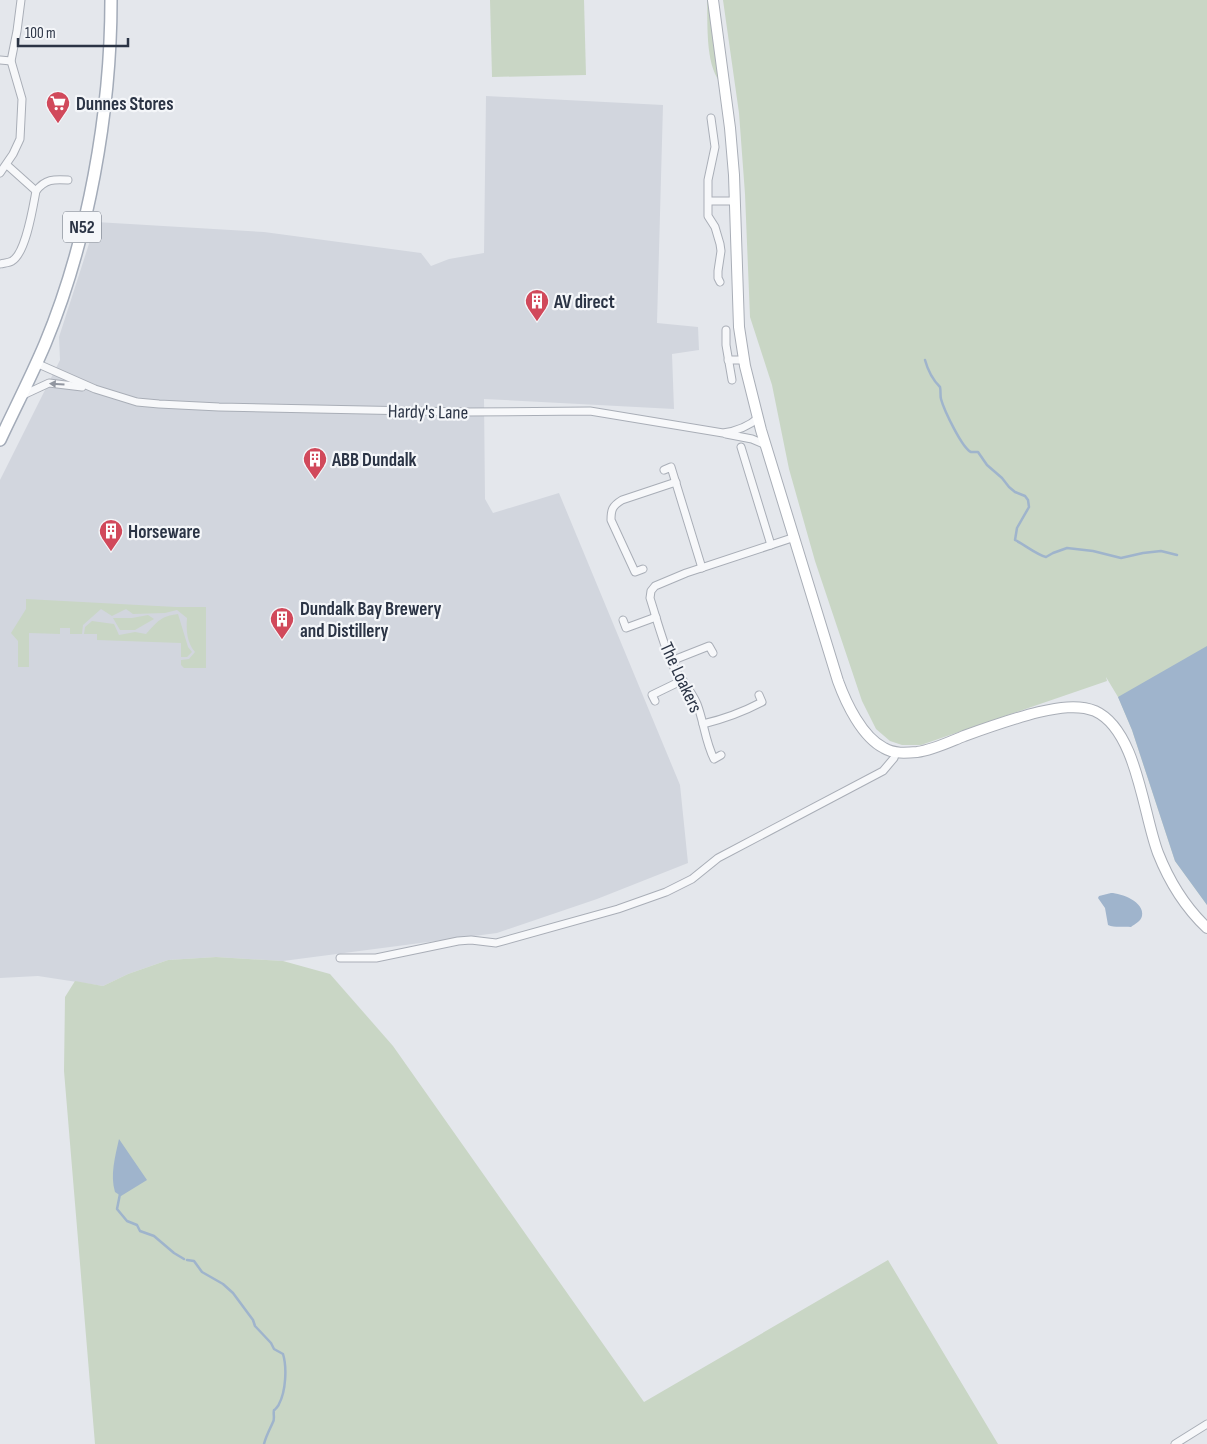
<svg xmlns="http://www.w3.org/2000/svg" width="1207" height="1444" font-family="'Sofia Sans Condensed',sans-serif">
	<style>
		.built { fill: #d2d6de }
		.green { fill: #c9d6c5 }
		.water { fill: #9fb4cc }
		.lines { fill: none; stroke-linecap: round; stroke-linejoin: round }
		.stream { stroke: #9fb4cc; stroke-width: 2.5 }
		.street-casing { stroke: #a9aeb7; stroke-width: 9 }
		.secondary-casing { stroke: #a9aeb7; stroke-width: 12 }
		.primary-casing { stroke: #a3abb8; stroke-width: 14 }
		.street { stroke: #f7f8fa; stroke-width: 7 }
		.secondary { stroke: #fff; stroke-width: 10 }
		.primary { stroke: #fff; stroke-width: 11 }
		.oneway { fill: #9196a0 }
		.labels { text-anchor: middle; stroke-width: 4.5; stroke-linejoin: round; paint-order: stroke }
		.shield { fill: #f4f6f9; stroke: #676e7b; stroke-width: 1 }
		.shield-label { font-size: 18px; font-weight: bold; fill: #2b3445 }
		.poi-label { font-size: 19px; font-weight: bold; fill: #2b3445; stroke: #f4f6f9; text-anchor: start }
		.street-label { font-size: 19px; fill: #2b3445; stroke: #f4f6f9 }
	</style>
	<rect width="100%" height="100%" fill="#e4e7ec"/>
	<!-- built -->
	<polygon class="built" points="486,96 663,105 657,323 698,327 699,350 672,354 674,409 484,399 485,499 493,513 559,493 680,785 688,863 597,899 497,933 283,961 216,957 168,960 128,974 103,986 38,976 0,978 0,480 60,360 59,337 96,222 264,232 421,253 431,266 449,259 484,253"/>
	<!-- green -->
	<g class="green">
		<polygon points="490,0 584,0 586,75 492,77"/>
		<path d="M 707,0 L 709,0 L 720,82 C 705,63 708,23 707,0 Z"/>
		<polygon points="723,0 1207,0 1207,905 1175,861 1132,730 1118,697 1106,677 1107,681 921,745 902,745 890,741 876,729 862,701 815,561 789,469 772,385 750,317 745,194 739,113"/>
		<path d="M 26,599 L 176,607 L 206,607 L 206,668 L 184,668 L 181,665 L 181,660 L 189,659 L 195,652 C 187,643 186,630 187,618 L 177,610 L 165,613 L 133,614 L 126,609 L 112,616 L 101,609 L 83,625 L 82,634 L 70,634 L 70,628 L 60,628 L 60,634 L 29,633 L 29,667 L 18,667 L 18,641 L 11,633 L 26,609 Z"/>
		<path d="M 178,614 L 188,647 L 192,652 L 187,657 L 181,657 L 181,643 L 97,640 L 97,634 L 84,634 L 85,627 L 92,621 L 114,624 L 119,635 L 135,632 L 146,634 C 158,621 161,616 178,614 Z"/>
		<polygon points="148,615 154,619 135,630 120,630 113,618 132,618"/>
		<polygon points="216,957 283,961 330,974 393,1046 644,1402 888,1260 998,1444 95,1444 64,1071 65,997 75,981 103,986 128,974 168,960"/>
	</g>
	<!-- water -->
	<g class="water">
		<polygon points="1207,646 1207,905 1175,861 1132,730 1118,697"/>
		<path d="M 1111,893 C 1121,893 1145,902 1142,916 C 1141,921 1135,924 1131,927 C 1123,926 1115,928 1108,925 L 1105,908 L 1098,898 L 1099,896 Z"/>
		<path d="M 119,1139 L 147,1180 L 121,1196 L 115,1192 C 110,1175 115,1157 119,1139 Z"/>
	</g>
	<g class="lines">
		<!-- stream -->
		<g class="stream">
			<path d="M 925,360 C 928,371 932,379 940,387 C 941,391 940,395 941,399 C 944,410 962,448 971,452 L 978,452 L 987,465 L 1002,478 L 1009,487 L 1015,492 L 1025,496 L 1028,500 L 1029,507 L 1017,528 L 1015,540 C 1025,545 1037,555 1046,557 L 1053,553 L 1067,548 L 1093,551 L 1121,558 L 1143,553 L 1161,551 L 1177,555"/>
			<polyline points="120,1194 117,1209 127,1221 137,1225 140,1231 154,1236 174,1253 184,1259"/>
			<path d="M 187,1260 L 194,1261 L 202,1272 L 223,1284 L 233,1293 L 253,1320 L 255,1326 L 271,1343 L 274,1349 L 283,1354 C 287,1367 286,1391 279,1404 C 279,1405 275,1410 274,1410 C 273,1414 275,1419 273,1422 C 270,1429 266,1436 264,1444"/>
		</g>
		<!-- street casing -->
		<g class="street-casing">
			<g id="street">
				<polyline points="0,60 11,61"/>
				<polyline points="711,118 715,147 708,180 708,216 715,227 720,244 721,251 718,271 718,278 720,282"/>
				<polyline points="0,173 13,154 20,139 22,99 11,61 17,31 21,0"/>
				<path d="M 36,191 C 45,179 54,179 68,180"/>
				<polyline points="709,201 734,201"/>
				<path d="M 0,264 C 4,263 9,263 12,261 C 26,253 33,207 36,191 L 7,165"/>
				<polyline points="726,330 726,345 732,380"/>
				<polyline points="728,360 744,360"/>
				<path d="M 36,363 L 95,389 L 137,402 L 159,404 L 219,407 L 465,412 L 590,411 L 723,433 C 736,431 748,427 758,418"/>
				<polyline points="21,396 49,383 82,387"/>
				<polyline points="726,434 752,439 766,445"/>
				<polyline points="741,447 771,545"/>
				<polyline points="664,470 671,467 702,568"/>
				<path d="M 643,569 L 635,572 L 611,520 C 611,510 612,506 622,500 L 676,482"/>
				<polyline points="623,620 626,628 656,617"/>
				<polyline points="671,661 709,646 713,653"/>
				<polyline points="655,701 652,695 683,680"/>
				<path d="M 703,724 C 724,719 743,712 762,702 L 759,695"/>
				<path d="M 721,755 L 714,759 C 705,741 704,722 697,704 C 691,689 679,678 672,664 C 663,643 657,620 650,598 L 651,591 L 655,586 L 686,573 L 795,537"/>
				<polyline points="340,958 376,958 458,941 471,940 496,943 618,909 666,892 692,879 718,858 883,771 894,758 896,752"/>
				<polyline points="1175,1444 1207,1424"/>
			</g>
		</g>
		<!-- secondary casing -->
		<g class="secondary-casing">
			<path id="secondary" d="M 713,0 L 730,128 L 734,175 L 739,327 L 745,366 L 761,430 L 838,681 C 846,703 862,737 884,748 C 894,754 906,753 917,752 C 933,750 949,742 964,736 C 989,727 1014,718 1039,712 C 1057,708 1078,704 1095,711 C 1137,730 1143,814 1158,853 C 1169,881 1185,907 1207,928"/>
		</g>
		<!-- primary casing -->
		<g class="primary-casing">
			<path id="primary" d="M 0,440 C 15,408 31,377 45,344 C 88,241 111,112 111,0"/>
		</g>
		<!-- street -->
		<use href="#street" class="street"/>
		<!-- secondary -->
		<use href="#secondary" class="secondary"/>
		<!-- primary -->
		<use href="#primary" class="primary"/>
	</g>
	<!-- one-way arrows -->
	<defs><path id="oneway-solid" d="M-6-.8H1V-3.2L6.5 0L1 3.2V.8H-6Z" transform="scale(1.25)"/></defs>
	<use class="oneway" href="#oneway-solid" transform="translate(57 384) rotate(-176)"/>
	<!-- icons -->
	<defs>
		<g id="supermarket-pin" transform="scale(1.25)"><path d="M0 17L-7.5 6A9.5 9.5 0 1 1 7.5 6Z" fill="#d1495b" stroke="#f4f6f9"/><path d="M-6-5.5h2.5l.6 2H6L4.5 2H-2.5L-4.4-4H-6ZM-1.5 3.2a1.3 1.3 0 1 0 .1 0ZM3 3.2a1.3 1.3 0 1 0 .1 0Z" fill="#fff"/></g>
		<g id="building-pin" transform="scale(1.25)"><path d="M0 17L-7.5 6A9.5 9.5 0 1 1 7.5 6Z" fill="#d1495b" stroke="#f4f6f9"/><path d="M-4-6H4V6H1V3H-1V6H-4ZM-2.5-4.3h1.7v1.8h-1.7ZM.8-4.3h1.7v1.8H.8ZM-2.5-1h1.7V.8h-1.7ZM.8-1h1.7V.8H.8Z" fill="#fff"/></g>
	</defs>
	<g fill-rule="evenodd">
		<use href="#supermarket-pin" x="58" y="103"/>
		<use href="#building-pin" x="537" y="301"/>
		<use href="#building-pin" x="315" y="459"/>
		<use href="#building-pin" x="111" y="531"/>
		<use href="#building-pin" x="282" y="619"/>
	</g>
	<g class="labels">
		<!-- shield labels -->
		<rect class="shield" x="63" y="211.5" width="38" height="31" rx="4"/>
		<g class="shield-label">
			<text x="82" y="233">N52</text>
		</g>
		<!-- poi labels -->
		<g class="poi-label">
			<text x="76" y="110">Dunnes Stores</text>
			<text x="554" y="308">AV direct</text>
			<text x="332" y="466">ABB Dundalk</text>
			<text x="128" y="538">Horseware</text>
			<text x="300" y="615">Dundalk Bay Brewery<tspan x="300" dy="22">and Distillery</tspan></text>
		</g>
		<!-- street labels -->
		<g class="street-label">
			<text transform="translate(428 411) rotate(1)" y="7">Hardy's Lane</text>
			<text transform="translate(682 677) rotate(65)" y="7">The Loakers</text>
		</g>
	</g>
	<!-- scale -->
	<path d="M18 38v8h110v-8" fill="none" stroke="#2b3445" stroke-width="2.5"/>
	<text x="25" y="38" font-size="15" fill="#2b3445" stroke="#f4f6f9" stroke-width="4" paint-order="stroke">100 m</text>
</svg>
